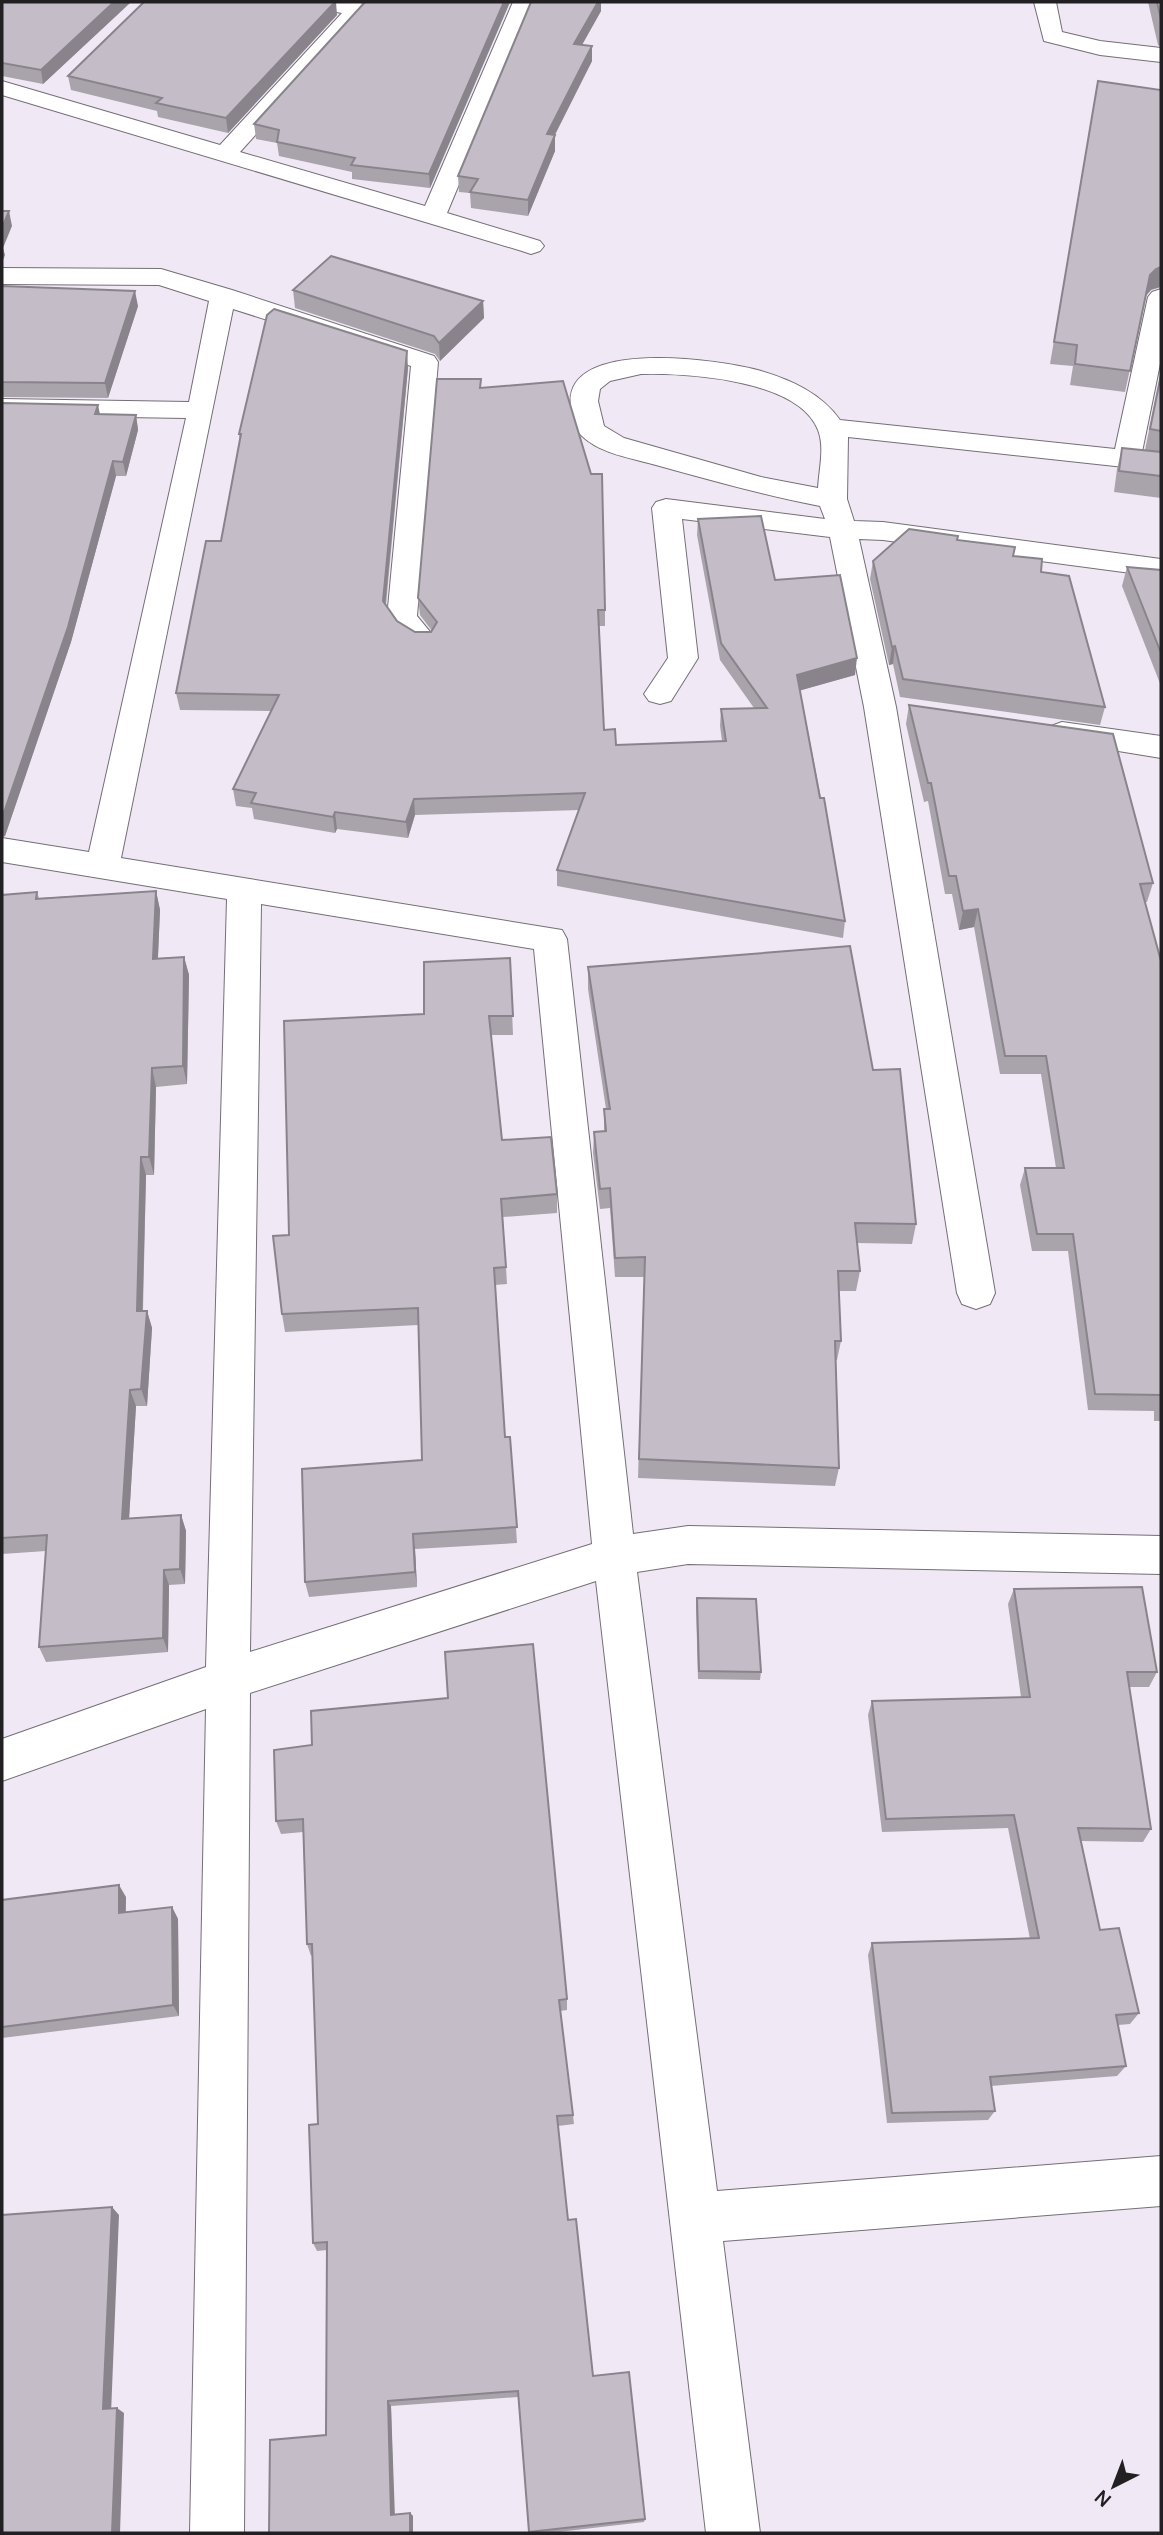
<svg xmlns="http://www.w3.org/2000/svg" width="1163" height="2535" font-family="Manrope,sans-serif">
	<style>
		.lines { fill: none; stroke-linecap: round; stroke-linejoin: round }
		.minor-casing { stroke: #746e77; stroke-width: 2 }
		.minor { fill: #fff; fill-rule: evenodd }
		.wall { fill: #a9a3ac }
		.shaded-wall { fill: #89848c }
		.building { fill: #c4bdc8; stroke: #89848c; stroke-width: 2 }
	</style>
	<rect width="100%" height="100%" fill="#f0e9f5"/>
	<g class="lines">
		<!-- minor casing -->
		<g class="minor-casing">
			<g id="minor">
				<polygon points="306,2 354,2 366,4 369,9 240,152 425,206 513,2 535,2 447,213 540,241 544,246 540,251 531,254 522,251 2,95 2,81 220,145 342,13 309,7"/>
				<polygon points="1034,2 1056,2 1062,32 1100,41 1161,48 1161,62 1100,55 1044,41"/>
				<path d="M 2,268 L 161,269 L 232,290 L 434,356 L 438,362 L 417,616 L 436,639 L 432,646 C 410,652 398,635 387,618 L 411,366 L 233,309 L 121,858 L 562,930 L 567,939 L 633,1534 L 688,1526 L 1161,1536 L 1161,1574 L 688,1564 L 637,1572 L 717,2191 L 1161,2156 L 1161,2206 L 723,2241 L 760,2533 L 706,2533 L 596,1581 L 250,1693 L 244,2533 L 190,2533 L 206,1709 L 2,1781 L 2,1739 L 206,1667 L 227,899 L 2,862 L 2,838 L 89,852 L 186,418 L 2,415 L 2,399 L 189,402 L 209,301 L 159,285 L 2,284 ZM 261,904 L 534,949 L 592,1544 L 250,1652 Z"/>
				<path d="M 1161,289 L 1161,359 L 1142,452 L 1161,455 L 1161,471 L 848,437 L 847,499 L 854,521 L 883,522 L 1161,559 L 1161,577 L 883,540 L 859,539 L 896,707 L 995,1293 L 990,1304 L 976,1309 L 962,1304 L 957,1293 L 864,707 L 830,537 L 682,519 L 698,658 L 671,701 L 660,704 L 649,701 L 644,694 L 668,658 L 652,508 L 656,502 L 666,499 L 825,519 L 820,506 C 764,495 710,480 656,465 C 631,458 601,454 582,436 C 575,430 572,416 571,407 C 561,336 723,360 761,371 C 791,380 821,393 840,420 L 1115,449 L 1148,297 L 1152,292 ZM 641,374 C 686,373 798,379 818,430 C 825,448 819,469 818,488 L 761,477 L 624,438 L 604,426 L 598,401 L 600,389 L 610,381 Z"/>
				<polygon points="1062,722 1161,736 1161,758 1051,740 1046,733 1051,726"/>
			</g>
		</g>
		<!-- minor -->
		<use href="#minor" class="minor"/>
	</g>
	<!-- wall -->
	<g class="wall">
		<polygon points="2,2 131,2 43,84 2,76"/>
		<polygon points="365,2 510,2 430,188 352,179 352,172 279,156 277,143 256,139 254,124"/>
		<polygon points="531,2 601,2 601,11 582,45 592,46 592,61 555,135 555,151 528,216 471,208 470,193 459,192 458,176"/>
		<polygon points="1148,2 1161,2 1161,47 1158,45"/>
		<polygon points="337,15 228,133 158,117 157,111 71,90 68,76"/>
		<polygon points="1098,81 1151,290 1146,296 1125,392 1070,385 1073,366 1050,364"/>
		<polygon points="2,286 138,306 108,398 2,397"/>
		<polygon points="293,290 483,301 484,318 440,361 435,354 295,308"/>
		<polygon points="408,368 386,605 397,621 415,632 431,632 432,631 420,615 418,598 481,387 605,610 605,626 599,626 604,730 616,745 722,741 720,726 721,709 754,708 720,660 697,535 698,519 775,580 855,675 800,690 845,921 843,938 557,886 557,870 579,810 415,815 408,838 337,829 335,833 254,819 252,808 236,806 233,789 271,711 180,710 176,693 221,541 240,441 239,434"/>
		<polygon points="1161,371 1161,498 1114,492 1117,469 1122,448 1145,450"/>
		<polygon points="2,403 100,414 136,415 138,430 126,476 116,476 71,642 5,836 2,837"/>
		<polygon points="958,540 1013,556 1041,572 1105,707 1100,725 900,697 893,664 889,665 870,579 873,561"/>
		<polygon points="1127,567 1161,570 1161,686 1122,586"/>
		<polygon points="909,705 1153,883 1147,902 1145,902 1161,961 1161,1421 1154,1421 1154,1411 1088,1410 1068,1251 1032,1251 1020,1185 1025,1168 1056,1168 1041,1074 1000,1074 974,927 959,930 952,894 945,894 928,801 924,802 906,724"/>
		<polygon points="156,891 160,910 158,958 184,957 189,975 187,1084 156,1087 154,1175 146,1175 143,1311 147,1311 152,1328 147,1406 136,1406 129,1519 181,1515 186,1531 185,1584 169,1585 168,1652 46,1662 39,1647 46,1551 2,1554 2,895 37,892 39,898"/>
		<polygon points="510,958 513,1035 491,1035 502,1140 557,1194 557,1213 503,1217 507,1284 495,1285 505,1437 510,1437 517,1543 415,1549 417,1587 309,1597 305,1582 422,1460 418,1325 285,1332 282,1314 289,1235 424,1014"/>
		<polygon points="588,967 873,1070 916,1224 912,1244 857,1243 860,1271 856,1291 838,1291 841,1341 837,1360 836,1360 839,1468 835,1486 638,1478 644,1277 615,1277 610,1208 600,1209 593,1153 594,1132 604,1132 604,1109 606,1109 588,989"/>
		<polygon points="1014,1589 1157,1672 1149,1687 1129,1687 1151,1829 1143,1842 1081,1841 1100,1930 1139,2013 1130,2024 1118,2025 1126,2066 1117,2076 991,2086 995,2111 988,2120 887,2123 868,1955 872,1943 1030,1939 1008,1828 882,1832 868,1715 872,1701 1021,1697 1008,1604"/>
		<polygon points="697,1598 761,1672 760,1680 698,1679 696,1606"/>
		<polygon points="274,1750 567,1999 567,2010 560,2011 573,2115 574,2124 558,2126 568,2220 593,2376 645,2519 644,2522 550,2533 529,2533 518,2397 391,2406 394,2515 410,2513 413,2516 413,2533 269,2533 326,2435 327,2250 317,2251 313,2243 318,2124 312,1955 311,1956 307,1944 303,1832 281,1834 276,1821"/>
		<polygon points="126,1897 126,1912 172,1907 178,1919 179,2016 2,2038 2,1900"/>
	</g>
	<!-- shaded-wall -->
	<g class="shaded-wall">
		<polygon points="114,2 131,2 43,84 41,70"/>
		<polygon points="335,2 336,2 337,15 228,133 226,118"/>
		<polygon points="504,2 510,2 430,188 429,174"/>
		<polygon points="598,2 601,2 601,11 574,59 574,44"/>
		<polygon points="592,46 592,61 547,150 547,134"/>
		<polygon points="555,135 555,151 528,216 528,200"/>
		<polygon points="9,211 12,226 3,248 5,255 2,263 2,228"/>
		<polygon points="1161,267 1161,287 1151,290 1145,296 1150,275 1156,269"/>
		<polygon points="135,291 138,306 108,398 105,383"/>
		<polygon points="483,301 484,318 440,361 439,343"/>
		<polygon points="407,351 408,368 384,618 383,601"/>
		<polygon points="98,405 101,419 95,414"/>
		<polygon points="136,415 138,430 126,476 123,462"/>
		<polygon points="113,461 116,476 71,642 5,836 2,837 2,818"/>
		<polygon points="895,646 893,664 889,665 892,647"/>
		<polygon points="857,658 855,675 795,692 797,675"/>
		<polygon points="414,799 415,815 408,838 406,822"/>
		<polygon points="335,812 337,829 335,833 333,817"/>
		<polygon points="156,891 160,910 157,977 153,959"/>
		<polygon points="978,909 974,927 959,930 963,911"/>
		<polygon points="184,957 189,975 187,1084 183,1066"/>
		<polygon points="152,1068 156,1087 154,1175 149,1157"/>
		<polygon points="141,1157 146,1175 142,1328 137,1311"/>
		<polygon points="147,1311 152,1328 147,1406 141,1389"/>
		<polygon points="130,1390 136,1406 128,1535 122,1519"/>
		<polygon points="181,1515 186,1531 185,1584 180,1569"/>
		<polygon points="413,1534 415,1549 417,1587 415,1572"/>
		<polygon points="164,1570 169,1585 168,1652 163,1638"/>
		<polygon points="119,1885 126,1897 125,1925 119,1913"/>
		<polygon points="172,1907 178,1919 179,2016 173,2005"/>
		<polygon points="112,2207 119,2215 111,2414 103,2409"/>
		<polygon points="388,2401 391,2406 395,2518 391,2515"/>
		<polygon points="117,2408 124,2413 120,2533 112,2533"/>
		<polygon points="410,2513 413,2516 413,2533 410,2533"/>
	</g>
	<!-- building -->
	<g class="building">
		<polygon points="2,2 114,2 41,70 2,63"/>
		<polygon points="144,2 335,2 226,118 156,103 162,98 68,76"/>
		<polygon points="365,2 504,2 429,174 351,165 355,158 277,142 279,130 254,124"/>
		<polygon points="531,2 598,2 574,44 592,46 547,134 555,135 528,200 470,192 478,179 458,176"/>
		<polygon points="1157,2 1161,2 1161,19"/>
		<polygon points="1098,81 1161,90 1161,267 1156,269 1150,275 1130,371 1075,364 1077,345 1054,342"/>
		<polygon points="2,211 9,211 2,228"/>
		<polygon points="331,256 483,301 439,343 434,336 293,290"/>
		<polygon points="2,286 135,291 105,383 2,382"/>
		<polygon points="274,309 407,351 383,601 397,621 415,632 431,632 437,622 418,598 437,379 481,379 480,388 563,381 591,474 602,474 605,610 598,610 604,730 615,729 616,745 726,741 721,709 767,708 721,643 698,519 761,516 775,580 840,575 857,658 797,675 820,798 824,798 845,921 557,870 585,793 414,799 406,822 335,812 333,817 251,803 256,793 233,789 279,695 176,693 206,541 221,541 241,434 239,434 267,315"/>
		<polygon points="1161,375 1161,431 1150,429"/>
		<polygon points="2,403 98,405 95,414 136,415 123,462 113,461 68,627 2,818"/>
		<polygon points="1122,448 1161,452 1161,476 1119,471"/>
		<polygon points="909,529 958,536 957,540 1015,547 1013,556 1042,559 1041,572 1069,576 1105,707 903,679 895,646 892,647 873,561"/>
		<polygon points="1127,567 1161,570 1161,653"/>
		<polygon points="909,705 1113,734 1153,883 1140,884 1161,961 1161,1404 1161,1395 1095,1394 1073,1234 1037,1234 1025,1168 1064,1168 1046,1056 1005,1056 978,909 963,911 956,876 949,876 931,783 928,783"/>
		<polygon points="156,891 153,959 184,957 183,1066 152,1068 149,1157 141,1157 137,1311 147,1311 141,1389 130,1390 122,1519 181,1515 180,1569 164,1570 163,1638 39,1647 47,1535 2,1538 2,895 37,892 36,899"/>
		<polygon points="850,946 873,1070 900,1069 916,1224 855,1223 860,1271 838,1271 841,1341 835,1341 839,1468 639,1459 645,1257 615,1258 610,1188 600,1189 594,1132 606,1131 604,1109 610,1109 588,967"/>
		<polygon points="510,958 513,1016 489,1016 502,1140 551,1137 557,1194 501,1199 506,1267 494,1268 505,1437 510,1437 517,1527 413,1534 415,1572 305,1582 302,1469 422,1460 418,1308 282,1314 273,1236 289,1235 284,1021 424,1014 424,962"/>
		<polygon points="1142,1587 1157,1672 1127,1672 1151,1829 1078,1828 1100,1930 1119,1928 1139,2013 1116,2015 1126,2066 990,2077 995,2111 892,2113 872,1943 1039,1938 1014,1815 886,1819 872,1701 1030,1697 1014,1589"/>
		<polygon points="697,1598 756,1599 761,1672 699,1671"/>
		<polygon points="533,1644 567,1999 559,2000 573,2115 557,2116 568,2220 576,2219 593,2376 629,2372 645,2519 529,2532 518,2391 388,2401 391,2515 410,2513 410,2533 269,2533 270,2440 326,2435 327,2242 313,2243 309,2125 318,2124 312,1944 307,1944 303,1819 276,1821 274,1750 312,1745 311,1711 448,1698 445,1652"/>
		<polygon points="119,1885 119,1913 172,1907 173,2005 2,2027 2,1900"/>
		<polygon points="112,2207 103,2409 117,2408 112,2533 2,2533 2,2215"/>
	</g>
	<!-- border -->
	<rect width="1163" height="2535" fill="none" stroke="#232024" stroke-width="7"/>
	<!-- north arrow -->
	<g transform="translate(1114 2486) rotate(222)" stroke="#f0e9f5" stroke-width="5" paint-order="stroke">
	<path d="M0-5L12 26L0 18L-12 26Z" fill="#232024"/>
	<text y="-10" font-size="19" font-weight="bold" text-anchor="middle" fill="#232024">N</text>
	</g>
</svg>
